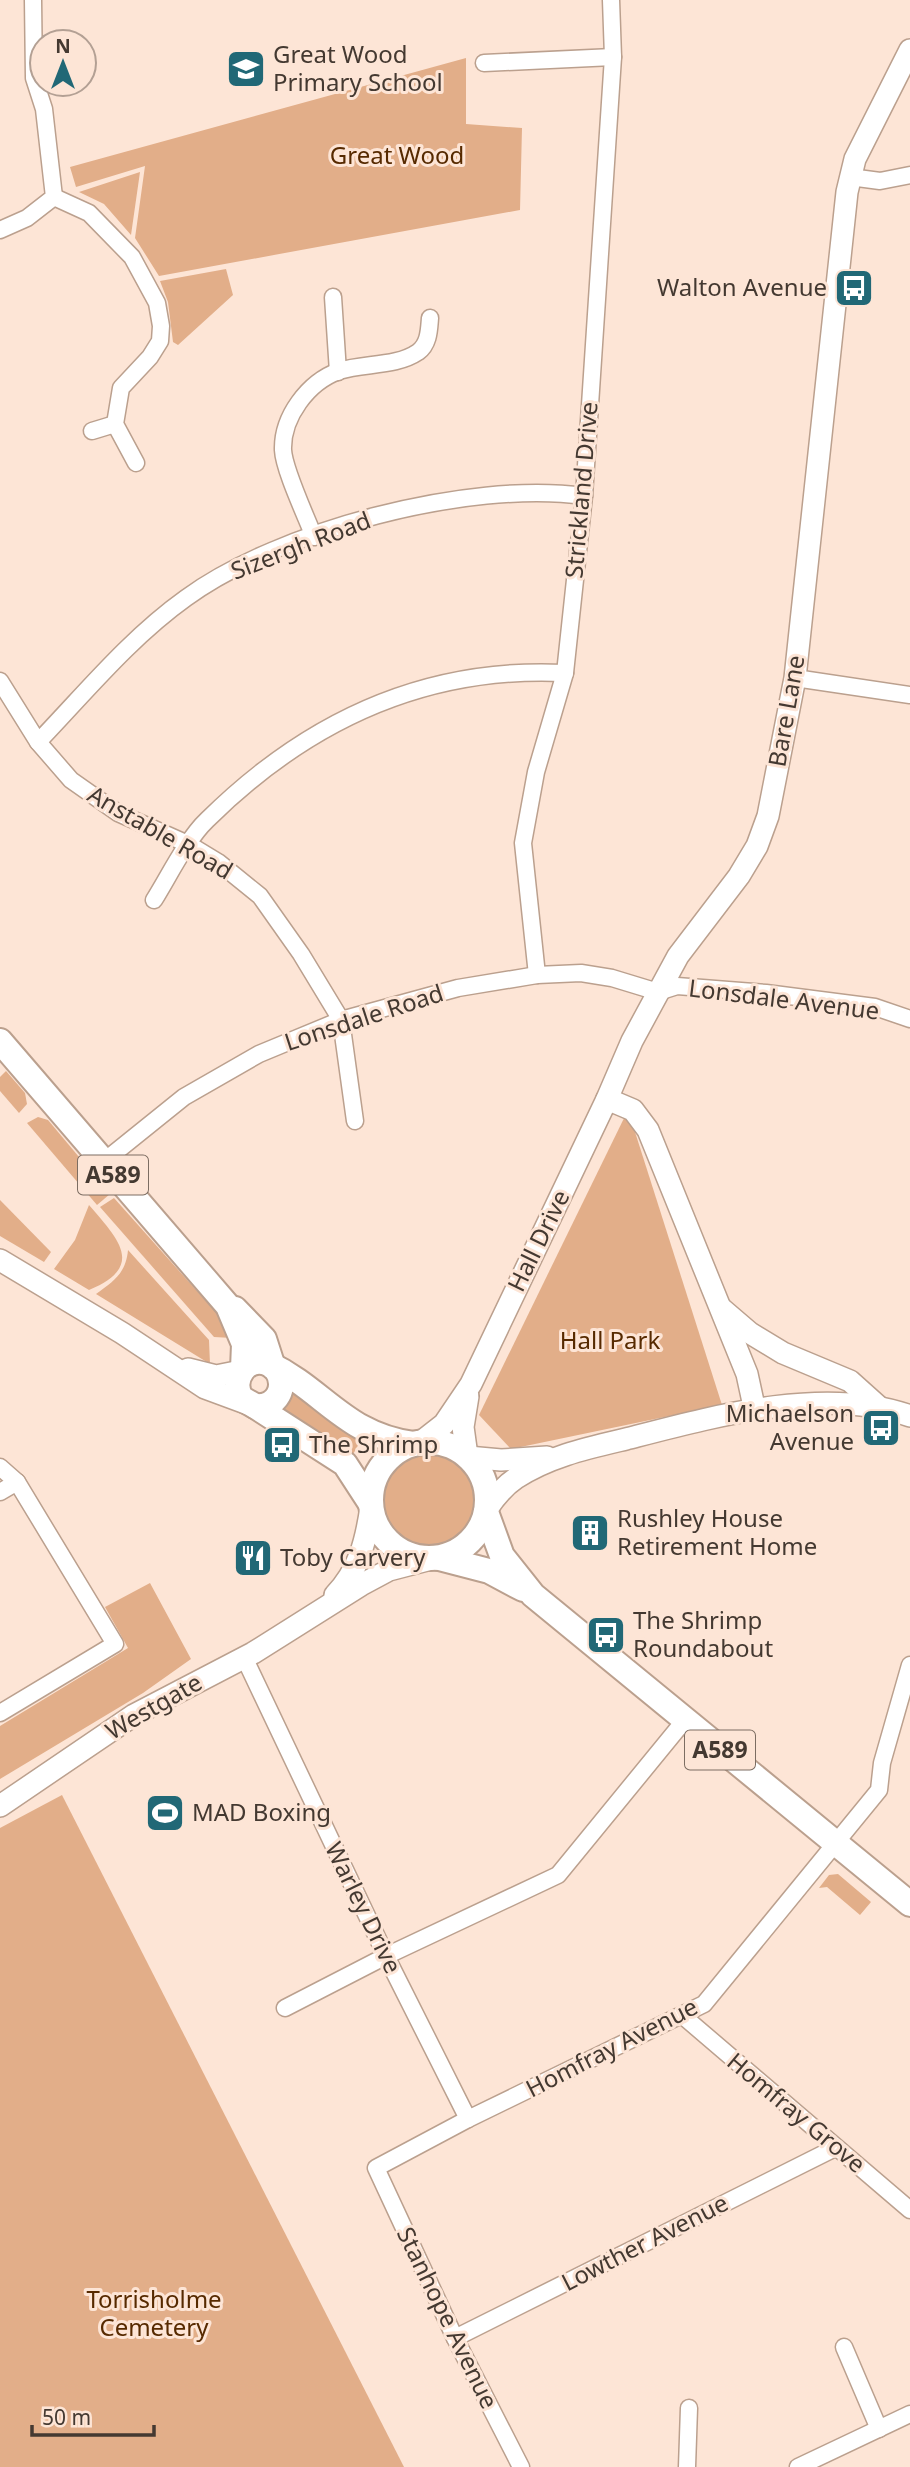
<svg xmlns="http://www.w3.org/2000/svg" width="910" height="2467" font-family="'Noto Sans',sans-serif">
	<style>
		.green { fill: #e2ae89 }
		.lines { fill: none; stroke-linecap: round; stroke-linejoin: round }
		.street-casing { stroke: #bba08e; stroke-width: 19 }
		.secondary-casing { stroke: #bba08e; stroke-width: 24 }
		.primary-casing { stroke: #bba08e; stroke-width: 28 }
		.street { stroke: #fff; stroke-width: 16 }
		.secondary { stroke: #fff; stroke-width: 21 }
		.primary { stroke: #fff; stroke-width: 24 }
		.labels { text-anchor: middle; stroke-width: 6; stroke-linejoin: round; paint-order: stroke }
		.shield { fill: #fde5d6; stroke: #7c6d62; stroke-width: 2 }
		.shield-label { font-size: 23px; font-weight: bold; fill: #443931 }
		.poi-label { font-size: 24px; fill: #443931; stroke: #fde5d6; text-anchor: start }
		.park-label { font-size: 24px; fill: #572a00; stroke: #fde5d6 }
		.street-label { font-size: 24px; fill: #443931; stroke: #fde5d6 }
	</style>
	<rect width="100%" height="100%" fill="#fde5d6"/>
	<!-- green -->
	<g class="green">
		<polygon points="466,58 466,124 522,128 520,210 159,276 135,238 145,166 76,187 70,167"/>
		<polygon points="140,172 131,235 104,204 79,192"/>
		<polygon points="226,269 233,295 178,345 173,342 168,302 160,281"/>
		<polygon points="6,1071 25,1093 27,1104 19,1113 0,1091 0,1077"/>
		<polygon points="628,1110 722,1405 511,1449 479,1415"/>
		<polygon points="38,1117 48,1120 110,1194 97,1205 27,1123"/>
		<polygon points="114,1198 222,1319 232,1338 214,1337 100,1207"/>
		<polygon points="0,1200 51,1252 44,1262 0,1236"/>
		<path d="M 89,1205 C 117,1238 147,1266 89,1290 L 54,1269 L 75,1240 Z"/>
		<path d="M 128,1250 L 209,1340 L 210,1364 L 96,1294 C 114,1281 126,1273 128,1250 Z"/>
		<polygon points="295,1392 361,1440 351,1458 282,1412"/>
		<circle cx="428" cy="1501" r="46"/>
		<polygon points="150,1583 191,1659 143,1693 0,1779 0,1726 128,1648 105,1607"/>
		<polygon points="62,1795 404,2467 0,2467 0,1828"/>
		<polygon points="838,1874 871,1902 860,1915 827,1887 819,1888 829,1875"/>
	</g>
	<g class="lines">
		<!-- street casing -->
		<g class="street-casing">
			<g id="street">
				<polyline points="484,63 613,57"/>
				<polyline points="850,177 880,181 910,175"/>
				<polyline points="54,197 89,213 132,257 157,303 161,326 160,341 150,357 121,388 115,424 136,463"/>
				<polyline points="0,230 27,218 54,197 44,109 34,78 33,0"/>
				<polyline points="333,297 338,372"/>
				<polyline points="92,431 115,424"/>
				<path d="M 314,537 C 306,516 284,470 283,450 C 282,417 308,382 339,371 C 364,363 396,367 418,352 C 429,344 429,330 430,318"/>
				<polyline points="795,678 910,695"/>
				<polyline points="0,681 38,742 71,780 118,813 190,845 218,862 260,896 301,954 341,1020 355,1121"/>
				<path d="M 38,742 C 85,693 130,638 186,598 C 279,530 469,480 584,496"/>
				<path d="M 154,900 C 169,876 187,839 207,820 C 306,722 425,666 565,673"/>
				<polyline points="537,975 523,843 536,772 565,673 584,496 613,57 611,0"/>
				<polyline points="102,1163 184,1097 259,1054 341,1020 458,988 537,975 581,973 612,978 658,992 677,986 766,993 875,1007 910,1019"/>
				<polyline points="0,1467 17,1482 115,1644 0,1713"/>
				<polyline points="0,1492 17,1482"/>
				<polyline points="244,1657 386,1956 468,2119"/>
				<polyline points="285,2008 386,1956 558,1875 684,1721"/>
				<polyline points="683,2016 910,2210"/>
				<polyline points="455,2338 835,2148"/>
				<polyline points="844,2347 879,2429"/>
				<polyline points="521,2467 455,2338 376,2168 468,2119 704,2004 879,1790 882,1763 910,1665"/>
				<polyline points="687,2467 689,2408"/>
				<polyline points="798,2467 910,2414"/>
			</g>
		</g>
		<!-- secondary casing -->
		<g class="secondary-casing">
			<g id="secondary">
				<polyline points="607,1099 633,1110 648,1130 747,1374 755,1411"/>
				<polyline points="0,1260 122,1333 205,1388 251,1405"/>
				<polyline points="722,1309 750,1333 783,1353 850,1381 879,1407"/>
				<polyline points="188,1369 216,1376 241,1371"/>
				<polyline points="421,1442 444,1424 471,1384 607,1099 632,1041 678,956 739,876 757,846 768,816 795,678 847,192 855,159 910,50"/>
				<polyline points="467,1456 463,1427 468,1396"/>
				<polyline points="468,1457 501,1460 547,1457"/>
				<path d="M 487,1509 C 495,1497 504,1486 516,1478 C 550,1456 588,1448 626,1439 C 711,1417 825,1385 910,1416"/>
				<path d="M 335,1595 C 359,1570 366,1541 371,1507"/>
				<polyline points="0,1806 134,1715 253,1653 361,1585 389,1570 435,1558"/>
			</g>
		</g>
		<!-- primary casing -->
		<g class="primary-casing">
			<g id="primary">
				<polyline points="0,1041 228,1306 244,1344 243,1369"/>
				<polyline points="235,1309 264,1339 273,1367"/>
				<path d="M 276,1369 C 288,1387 277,1408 255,1406 L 241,1398 C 230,1379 247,1354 269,1364 C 324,1390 345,1435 413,1444"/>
				<polyline points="255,1406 345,1464 371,1504"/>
				<circle cx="429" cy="1500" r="58"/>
				<polyline points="486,1512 502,1556 533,1595 910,1904"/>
				<polyline points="439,1558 489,1571 523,1589"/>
			</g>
		</g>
		<!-- street -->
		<use href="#street" class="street"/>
		<!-- secondary -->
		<use href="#secondary" class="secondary"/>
		<!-- primary -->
		<use href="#primary" class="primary"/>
	</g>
	<!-- icons -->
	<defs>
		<g id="school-square" transform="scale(2.0125)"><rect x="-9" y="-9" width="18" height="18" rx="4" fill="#216876" stroke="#fde5d6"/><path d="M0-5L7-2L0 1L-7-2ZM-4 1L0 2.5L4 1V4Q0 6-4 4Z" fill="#fff"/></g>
		<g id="bus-square" transform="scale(2.0125)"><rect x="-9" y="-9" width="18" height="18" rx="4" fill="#216876" stroke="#fde5d6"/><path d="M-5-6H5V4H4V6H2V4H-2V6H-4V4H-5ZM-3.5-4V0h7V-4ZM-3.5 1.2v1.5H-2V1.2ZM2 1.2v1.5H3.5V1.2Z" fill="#fff"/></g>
		<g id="building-square" transform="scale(2.0125)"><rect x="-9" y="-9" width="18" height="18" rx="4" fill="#216876" stroke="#fde5d6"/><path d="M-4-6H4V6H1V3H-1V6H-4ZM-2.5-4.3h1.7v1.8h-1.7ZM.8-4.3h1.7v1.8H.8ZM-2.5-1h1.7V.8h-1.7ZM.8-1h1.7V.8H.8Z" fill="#fff"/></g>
		<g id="restaurant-square" transform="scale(2.0125)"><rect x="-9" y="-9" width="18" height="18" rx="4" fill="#216876" stroke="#fde5d6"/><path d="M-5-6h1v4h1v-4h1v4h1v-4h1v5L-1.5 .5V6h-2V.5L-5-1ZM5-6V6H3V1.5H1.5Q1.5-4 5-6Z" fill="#fff"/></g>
		<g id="stadium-square" transform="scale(2.0125)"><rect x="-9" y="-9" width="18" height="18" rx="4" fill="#216876" stroke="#fde5d6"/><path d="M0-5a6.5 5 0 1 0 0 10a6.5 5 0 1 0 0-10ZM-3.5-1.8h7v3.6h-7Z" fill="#fff"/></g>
	</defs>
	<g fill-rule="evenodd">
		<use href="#school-square" x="246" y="69"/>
		<use href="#bus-square" x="854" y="288"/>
		<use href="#bus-square" x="881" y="1428"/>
		<use href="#bus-square" x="282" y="1445"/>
		<use href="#building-square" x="590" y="1533"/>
		<use href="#restaurant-square" x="253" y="1558"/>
		<use href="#bus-square" x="606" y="1635"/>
		<use href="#stadium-square" x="165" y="1813"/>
	</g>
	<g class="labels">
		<!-- shield labels -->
		<g class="shield">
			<rect x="78" y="1155.5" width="70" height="39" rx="5"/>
			<rect x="685" y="1730.5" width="70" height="39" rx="5"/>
		</g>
		<g class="shield-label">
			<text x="113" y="1183">A589</text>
			<text x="720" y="1758">A589</text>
		</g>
		<!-- poi labels -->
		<g class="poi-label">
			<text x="273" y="63">Great Wood<tspan x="273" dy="28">Primary School</tspan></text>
			<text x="827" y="296" text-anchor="end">Walton Avenue</text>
			<text x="854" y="1422" text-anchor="end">Michaelson<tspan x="854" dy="28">Avenue</tspan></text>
			<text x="309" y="1453">The Shrimp</text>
			<text x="617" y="1527">Rushley House<tspan x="617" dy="28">Retirement Home</tspan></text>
			<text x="280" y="1566">Toby Carvery</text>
			<text x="633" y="1629">The Shrimp<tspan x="633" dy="28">Roundabout</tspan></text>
			<text x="192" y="1821">MAD Boxing</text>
		</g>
		<!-- park labels -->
		<g class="park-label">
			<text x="397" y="164">Great Wood</text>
			<text x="610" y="1349">Hall Park</text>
			<text x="154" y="2308">Torrisholme<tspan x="154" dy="28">Cemetery</tspan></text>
		</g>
		<!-- street labels -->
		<g class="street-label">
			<text transform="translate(582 490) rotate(-85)" y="8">Strickland Drive</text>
			<text transform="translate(301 546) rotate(-21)" y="8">Sizergh Road</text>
			<text transform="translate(787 711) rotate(-80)" y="8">Bare Lane</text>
			<text transform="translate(160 833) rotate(30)" y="8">Anstable Road</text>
			<text transform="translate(784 1000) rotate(7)" y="8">Lonsdale Avenue</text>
			<text transform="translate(364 1018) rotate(-18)" y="8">Lonsdale Road</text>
			<text transform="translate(539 1241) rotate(-64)" y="8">Hall Drive</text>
			<text transform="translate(154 1707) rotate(-30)" y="8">Westgate</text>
			<text transform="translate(363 1908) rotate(64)" y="8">Warley Drive</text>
			<text transform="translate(612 2048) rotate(-27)" y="8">Homfray Avenue</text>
			<text transform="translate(796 2113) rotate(40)" y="8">Homfray Grove</text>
			<text transform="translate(645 2243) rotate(-27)" y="8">Lowther Avenue</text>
			<text transform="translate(447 2318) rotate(64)" y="8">Stanhope Avenue</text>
		</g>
	</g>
	<!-- north arrow -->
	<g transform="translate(63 63)"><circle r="33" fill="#fde5d6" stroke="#b3a094" stroke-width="2"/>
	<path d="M0-5L12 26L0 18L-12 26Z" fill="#216876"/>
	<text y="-10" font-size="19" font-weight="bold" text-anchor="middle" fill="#443931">N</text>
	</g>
	<!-- scale -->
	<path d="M32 2425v10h122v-10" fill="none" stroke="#443931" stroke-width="3.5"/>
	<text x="42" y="2425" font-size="21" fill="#443931" stroke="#fde5d6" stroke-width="5" paint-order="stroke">50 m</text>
</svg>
